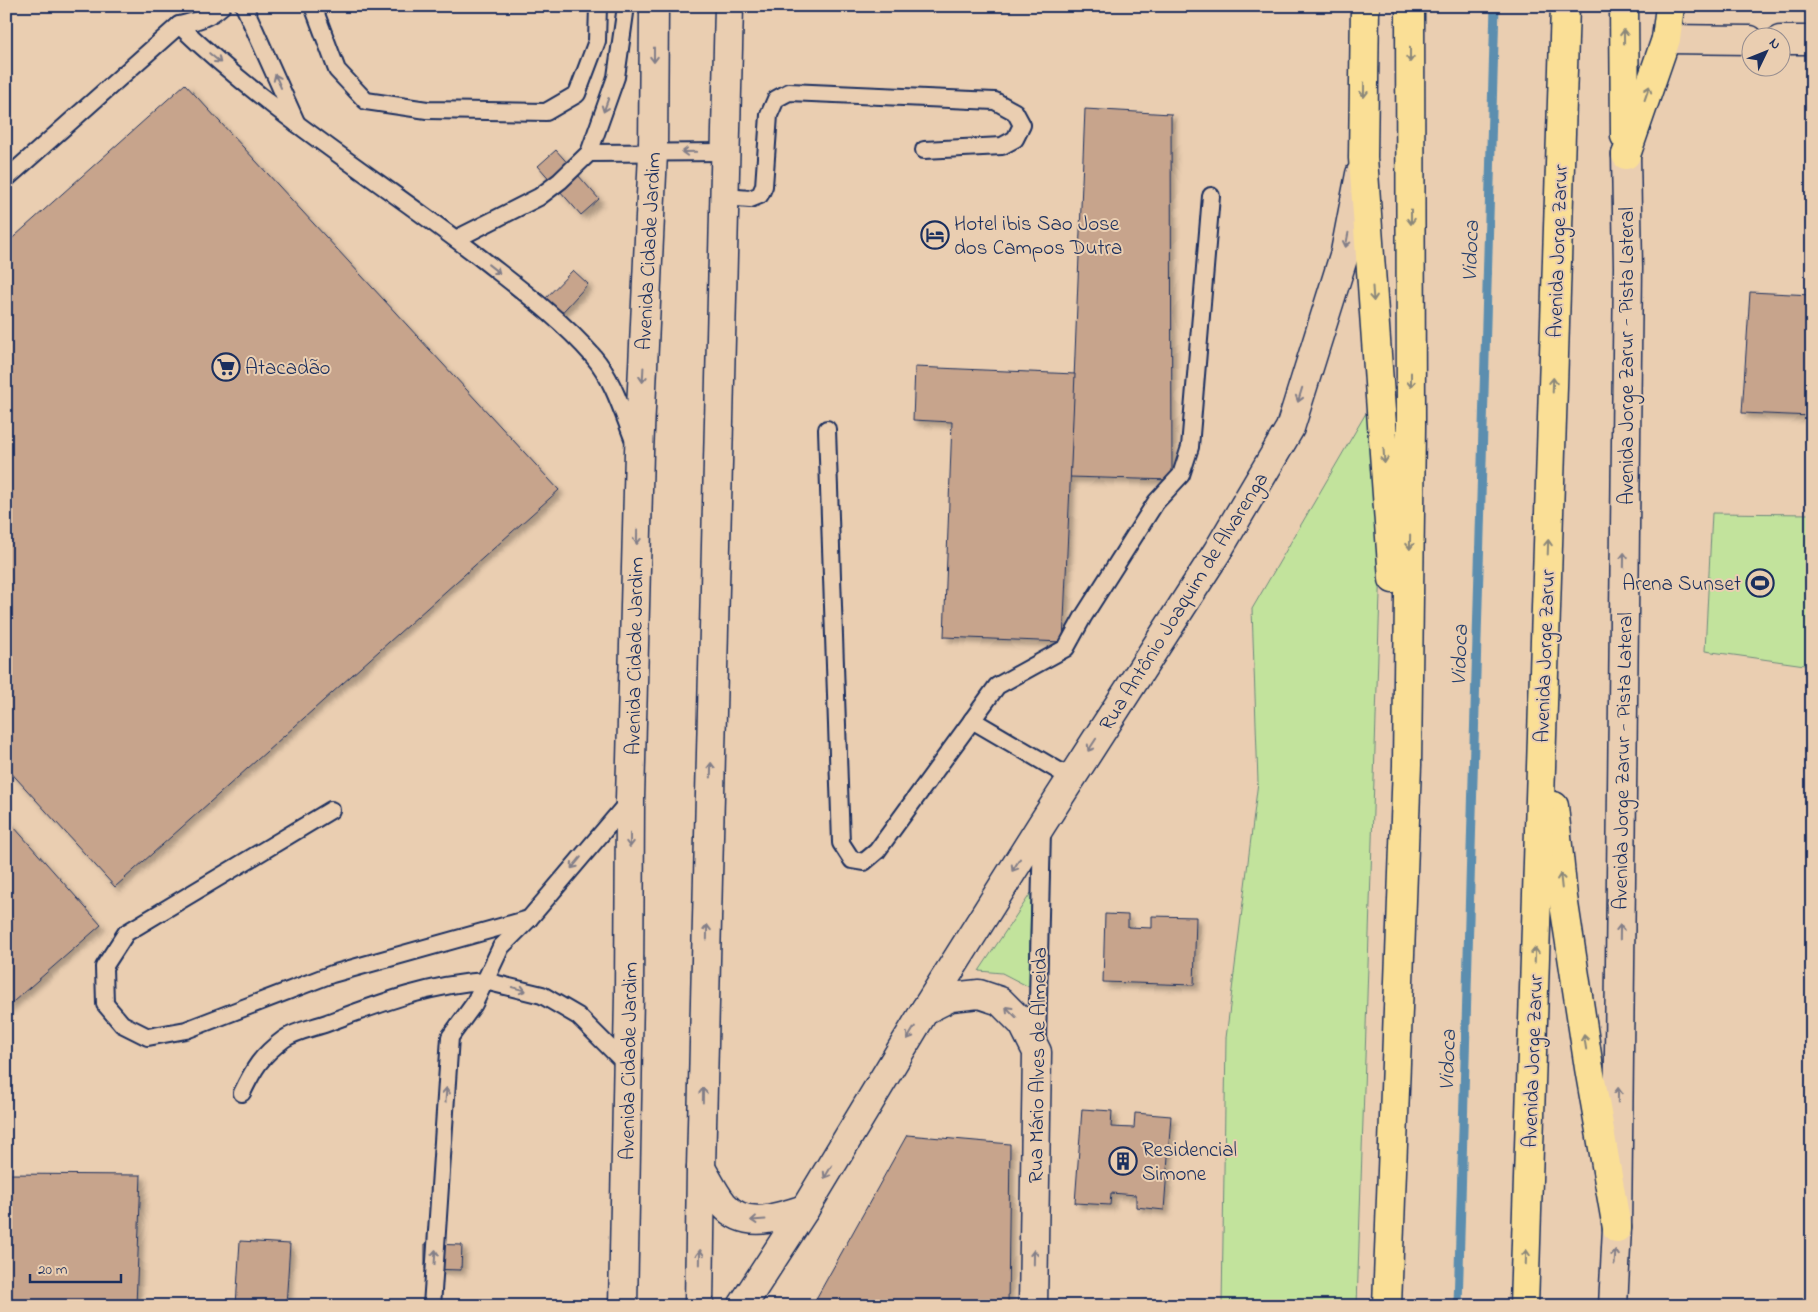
<svg xmlns="http://www.w3.org/2000/svg" width="1818" height="1312" font-family="'Indie Flower',sans-serif">
	<style>
		.green { fill: #c2e39c; stroke: #6e897d }
		.lines { fill: none; stroke-linecap: round; stroke-linejoin: round }
		.stream { stroke: #5b8eaf; stroke-width: 9 }
		.building { fill: #c7a48c; stroke: #1b2f5e; filter: url(#shadow) }
		.service-casing { stroke: #1b2f5e; stroke-width: 20 }
		.minor-casing { stroke: #1b2f5e; stroke-width: 31 }
		.secondary-casing { stroke: #1b2f5e; stroke-width: 31 }
		.motorway-casing { stroke: #1b2f5e; stroke-width: 31 }
		.service { stroke: #eaceb1; stroke-width: 16 }
		.minor { stroke: #eaceb1; stroke-width: 28 }
		.secondary { stroke: #eaceb1; stroke-width: 28 }
		.motorway { stroke: #fadf96; stroke-width: 28 }
		.oneway { stroke: #8a877a }
		.oneway2 { stroke: #827e88 }
		.labels { text-anchor: middle; stroke-width: 4; stroke-linejoin: round; paint-order: stroke }
		.poi-label { font-size: 21px; fill: #1b2f5e; stroke: #eaceb1; text-anchor: start }
		.street-label { font-size: 21px; fill: #1b2f5e; stroke: #eaceb1 }
		.water-label { font-size: 22px; font-style: italic; fill: #263f6c; stroke: #eaceb1 }
	</style>
	<defs>
		<filter id="shadow"><feDropShadow dx="4.5" dy="4.5" stdDeviation="2.5" flood-color="#0004"/></filter>
	</defs>
	<rect width="100%" height="100%" fill="#eaceb1"/>
	<filter id="ink" filterUnits="userSpaceOnUse"><feTurbulence type="fractalNoise" baseFrequency=".02" numOctaves="2"/><feDisplacementMap in="SourceGraphic" scale="10" xChannelSelector="R" yChannelSelector="G"/><feConvolveMatrix kernelMatrix="1 2 1 2 8 2 1 2 1" color-interpolation-filters="sRGB"/></filter>
	<g filter="url(#ink)">
		<!-- green -->
		<g class="green">
			<polygon points="1387,377 1357,1306 1222,1306 1226,1038 1258,782 1252,609"/>
			<polygon points="1712,513 1812,514 1812,666 1705,651"/>
			<polygon points="1031,893 1029,987 1002,973 979,971"/>
		</g>
		<g class="lines">
			<!-- stream -->
			<polyline class="stream" points="1458,1306 1495,6"/>
		</g>
		<!-- building -->
		<g class="building">
			<polygon points="185,84 559,490 115,887 6,767 6,244"/>
			<polygon points="1085,109 1171,114 1172,480 1070,477"/>
			<polygon points="556,150 599,199 581,215 538,166"/>
			<polygon points="573,270 588,284 557,318 541,303"/>
			<polygon points="1750,292 1812,295 1812,416 1742,413"/>
			<polygon points="915,367 1075,374 1063,642 944,637 952,422 913,420"/>
			<polygon points="6,818 101,925 6,1008"/>
			<polygon points="1105,914 1128,915 1128,927 1152,928 1152,916 1196,917 1194,985 1103,982"/>
			<polygon points="1082,1109 1112,1111 1111,1127 1134,1128 1135,1113 1171,1116 1164,1210 1136,1207 1136,1195 1111,1193 1110,1205 1075,1203"/>
			<polygon points="907,1135 1010,1144 1008,1306 812,1306"/>
			<polygon points="6,1174 141,1175 136,1306 6,1306"/>
			<polygon points="240,1241 290,1244 286,1306 236,1306"/>
			<polygon points="425,1244 462,1245 461,1270 425,1269"/>
		</g>
		<g class="lines">
			<!-- service casing -->
			<g class="service-casing">
				<g id="service">
					<polyline points="244,6 297,124"/>
					<polyline points="313,6 337,70 366,101 427,110 546,112 577,94 597,41 598,6"/>
					<path d="M 179,25 C 271,114 381,181 482,259 C 520,289 561,319 593,356 C 613,379 623,413 634,441"/>
					<polyline points="589,153 726,152"/>
					<path d="M 6,179 L 179,25 C 196,21 209,18 222,6"/>
					<polyline points="725,197 750,199 760,195 764,186 769,115 776,99 789,92 995,101 1015,112 1022,125 1015,139 1002,146 924,150"/>
					<polyline points="456,239 539,197 560,181 589,153 616,77 626,6"/>
					<polyline points="827,429 841,843 852,860 864,862 877,851 997,686 1066,648 1083,617 1156,502 1181,475 1190,447 1211,196"/>
					<polyline points="972,720 1071,778"/>
					<polyline points="331,810 126,933 104,967 105,1004 122,1024 148,1037 186,1030 332,974 529,919"/>
					<polyline points="1037,1043 1042,830"/>
					<path d="M 242,1093 C 254,1068 261,1056 284,1039 C 295,1031 313,1028 327,1023 C 378,1004 430,984 485,981 L 501,947 L 529,919 L 630,800"/>
					<polyline points="432,1306 450,1037 474,1004 485,981 542,995 578,1016 627,1065"/>
				</g>
			</g>
			<!-- minor casing -->
			<g class="minor-casing">
				<g id="minor">
					<polyline points="1666,39 1750,40"/>
					<polyline points="1780,40 1812,40"/>
					<polyline points="925,1010 951,997 979,994 1000,1001 1023,1024 1037,1052 1033,1306"/>
					<path d="M 701,1168 C 708,1180 715,1194 723,1204 C 746,1231 778,1217 805,1209"/>
					<polyline points="742,1306 805,1209 925,1010 1042,824 1217,552 1290,428 1345,252 1360,174"/>
				</g>
			</g>
			<!-- secondary casing -->
			<g class="secondary-casing">
				<g id="secondary">
					<polyline points="623,1306 629,996 630,799 639,452 653,153 654,6"/>
					<polyline points="699,1306 701,1168 729,6"/>
					<polyline points="1613,1306 1617,1228 1628,267 1626,155"/>
				</g>
			</g>
			<!-- motorway casing -->
			<g class="motorway-casing">
				<g id="motorway">
					<polyline points="1365,6 1363,158 1393,579"/>
					<polyline points="1624,6 1625,136"/>
					<polyline points="1626,155 1666,39 1670,6"/>
					<polyline points="1554,806 1563,897 1589,1068 1617,1228"/>
					<polyline points="1387,1306 1407,765 1411,425 1410,6"/>
					<polyline points="1524,1306 1565,6"/>
				</g>
			</g>
			<!-- service -->
			<use href="#service" class="service"/>
			<!-- minor -->
			<use href="#minor" class="minor"/>
			<!-- secondary -->
			<use href="#secondary" class="secondary"/>
			<!-- motorway -->
			<use href="#motorway" class="motorway"/>
		</g>
		<!-- one-way arrows -->
		<defs><path id="oneway-shaft" d="M-6 0H5M1.5-3L5.5 0L1.5 3" fill="none" stroke-width="1.6" stroke-linecap="round" stroke-linejoin="round" transform="scale(1.25)"/></defs>
		<g class="oneway">
			<use href="#oneway-shaft" transform="translate(1624 37) rotate(-91)"/>
			<use href="#oneway-shaft" transform="translate(1410 55) rotate(90)"/>
			<use href="#oneway-shaft" transform="translate(1364 90) rotate(91)"/>
			<use href="#oneway-shaft" transform="translate(1647 93) rotate(-71)"/>
			<use href="#oneway-shaft" transform="translate(1411 217) rotate(90)"/>
			<use href="#oneway-shaft" transform="translate(1373 294) rotate(86)"/>
			<use href="#oneway-shaft" transform="translate(1411 380) rotate(90)"/>
			<use href="#oneway-shaft" transform="translate(1553 385) rotate(-88)"/>
			<use href="#oneway-shaft" transform="translate(1384 456) rotate(86)"/>
			<use href="#oneway-shaft" transform="translate(1410 542) rotate(91)"/>
			<use href="#oneway-shaft" transform="translate(1548 547) rotate(-88)"/>
			<use href="#oneway-shaft" transform="translate(1561 881) rotate(-96)"/>
			<use href="#oneway-shaft" transform="translate(1535 955) rotate(-88)"/>
			<use href="#oneway-shaft" transform="translate(1585 1042) rotate(-99)"/>
			<use href="#oneway-shaft" transform="translate(1526 1257) rotate(-88)"/>
		</g>
		<g class="oneway2">
			<use href="#oneway-shaft" transform="translate(654 55) rotate(90)"/>
			<use href="#oneway-shaft" transform="translate(215 58) rotate(40)"/>
			<use href="#oneway-shaft" transform="translate(278 81) rotate(-114)"/>
			<use href="#oneway-shaft" transform="translate(606 105) rotate(110)"/>
			<use href="#oneway-shaft" transform="translate(689 152) rotate(179)"/>
			<use href="#oneway-shaft" transform="translate(1347 240) rotate(101)"/>
			<use href="#oneway-shaft" transform="translate(494 269) rotate(38)"/>
			<use href="#oneway-shaft" transform="translate(643 375) rotate(93)"/>
			<use href="#oneway-shaft" transform="translate(1300 395) rotate(107)"/>
			<use href="#oneway-shaft" transform="translate(637 537) rotate(91)"/>
			<use href="#oneway-shaft" transform="translate(1624 560) rotate(-89)"/>
			<use href="#oneway-shaft" transform="translate(1092 745) rotate(123)"/>
			<use href="#oneway-shaft" transform="translate(711 770) rotate(-89)"/>
			<use href="#oneway-shaft" transform="translate(630 840) rotate(90)"/>
			<use href="#oneway-shaft" transform="translate(576 863) rotate(130)"/>
			<use href="#oneway-shaft" transform="translate(1016 865) rotate(122)"/>
			<use href="#oneway-shaft" transform="translate(707 932) rotate(-89)"/>
			<use href="#oneway-shaft" transform="translate(1620 932) rotate(-89)"/>
			<use href="#oneway-shaft" transform="translate(519 989) rotate(15)"/>
			<use href="#oneway-shaft" transform="translate(1011 1012) rotate(-134)"/>
			<use href="#oneway-shaft" transform="translate(911 1033) rotate(121)"/>
			<use href="#oneway-shaft" transform="translate(446 1095) rotate(-86)"/>
			<use href="#oneway-shaft" transform="translate(703 1095) rotate(-89)"/>
			<use href="#oneway-shaft" transform="translate(1618 1095) rotate(-89)"/>
			<use href="#oneway-shaft" transform="translate(828 1172) rotate(121)"/>
			<use href="#oneway-shaft" transform="translate(758 1220) rotate(176)"/>
			<use href="#oneway-shaft" transform="translate(435 1257) rotate(-86)"/>
			<use href="#oneway-shaft" transform="translate(700 1257) rotate(-89)"/>
			<use href="#oneway-shaft" transform="translate(1034 1257) rotate(-89)"/>
			<use href="#oneway-shaft" transform="translate(1615 1257) rotate(-87)"/>
		</g>
	</g>
	<!-- icons -->
	<defs>
		<g id="hotel-ring" transform="scale(1.4375)"><circle r="9.5" fill="#eaceb1" stroke="#1b2f5e" stroke-width="1.5"/><path d="M-6-4.5h1.5V1H6V5H4.5V3h-9V5H-6ZM-4 0a1.8 1.8 0 1 1 3.6 0ZM.5 0V-2.5h3Q6-2.5 6 0Z" fill="#1b2f5e"/></g>
		<g id="supermarket-ring" transform="scale(1.4375)"><circle r="9.5" fill="#eaceb1" stroke="#1b2f5e" stroke-width="1.5"/><path d="M-6-5.5h2.5l.6 2H6L4.5 2H-2.5L-4.4-4H-6ZM-1.5 3.2a1.3 1.3 0 1 0 .1 0ZM3 3.2a1.3 1.3 0 1 0 .1 0Z" fill="#1b2f5e"/></g>
		<g id="stadium-ring" transform="scale(1.4375)"><circle r="9.5" fill="#eaceb1" stroke="#1b2f5e" stroke-width="1.5"/><path d="M0-5a6.5 5 0 1 0 0 10a6.5 5 0 1 0 0-10ZM-3.5-1.8h7v3.6h-7Z" fill="#1b2f5e"/></g>
		<g id="building-ring" transform="scale(1.4375)"><circle r="9.5" fill="#eaceb1" stroke="#1b2f5e" stroke-width="1.5"/><path d="M-4-6H4V6H1V3H-1V6H-4ZM-2.5-4.3h1.7v1.8h-1.7ZM.8-4.3h1.7v1.8H.8ZM-2.5-1h1.7V.8h-1.7ZM.8-1h1.7V.8H.8Z" fill="#1b2f5e"/></g>
	</defs>
	<g fill-rule="evenodd">
		<use href="#hotel-ring" x="935" y="235"/>
		<use href="#supermarket-ring" x="226" y="367"/>
		<use href="#stadium-ring" x="1760" y="583"/>
		<use href="#building-ring" x="1123" y="1161"/>
	</g>
	<g class="labels">
		<!-- poi labels -->
		<g class="poi-label">
			<text x="954" y="230">Hotel ibis Sao Jose<tspan x="954" dy="24">dos Campos Dutra</tspan></text>
			<text x="245" y="374">Atacadão</text>
			<text x="1741" y="590" text-anchor="end">Arena Sunset</text>
			<text x="1142" y="1156">Residencial<tspan x="1142" dy="24">Simone</tspan></text>
		</g>
		<!-- street labels -->
		<g class="street-label">
			<text transform="translate(648 251) rotate(-87)" y="7">Avenida Cidade Jardim</text>
			<text transform="translate(1557 251) rotate(-88)" y="7">Avenida Jorge Zarur</text>
			<text transform="translate(1626 356) rotate(-90)" y="7">Avenida Jorge Zarur - Pista Lateral</text>
			<text transform="translate(1183 601) rotate(-58)" y="7">Rua Antônio Joaquim de Alvarenga</text>
			<text transform="translate(634 656) rotate(-89)" y="7">Avenida Cidade Jardim</text>
			<text transform="translate(1544 656) rotate(-88)" y="7">Avenida Jorge Zarur</text>
			<text transform="translate(1622 761) rotate(-89)" y="7">Avenida Jorge Zarur - Pista Lateral</text>
			<text transform="translate(628 1061) rotate(-89)" y="7">Avenida Cidade Jardim</text>
			<text transform="translate(1532 1061) rotate(-88)" y="7">Avenida Jorge Zarur</text>
			<text transform="translate(1037 1065) rotate(-89)" y="7">Rua Mário Alves de Almeida</text>
		</g>
		<!-- water labels -->
		<g class="water-label">
			<text transform="translate(1469 251) rotate(-88)" y="8">Vidoca</text>
			<text transform="translate(1458 655) rotate(-88)" y="8">Vidoca</text>
			<text transform="translate(1446 1060) rotate(-88)" y="8">Vidoca</text>
		</g>
	</g>
	<!-- margin -->
	<rect width="1818" height="1312" fill="none" stroke="#eaceb1" stroke-width="25"/>
	<rect x="12" y="12" width="1793" height="1287" fill="none" stroke="#1b2f5e" stroke-width="2" filter="url(#ink)"/>
	<!-- north arrow -->
	<g transform="translate(1766 52) rotate(47)"><circle r="24" fill="#eaceb1" stroke="#978e90"/>
	<path d="M0-4L9 19L0 12L-9 19Z" fill="#1b2f5e"/>
	<text y="-8" font-size="14" font-weight="bold" text-anchor="middle" fill="#1b2f5e">N</text>
	</g>
	<!-- scale -->
	<path d="M30 1274v8h91v-8" fill="none" stroke="#1b2f5e" stroke-width="2.5"/>
	<text x="38" y="1274" font-size="15" fill="#1b2f5e" stroke="#eaceb1" stroke-width="4" paint-order="stroke">20 m</text>
</svg>
